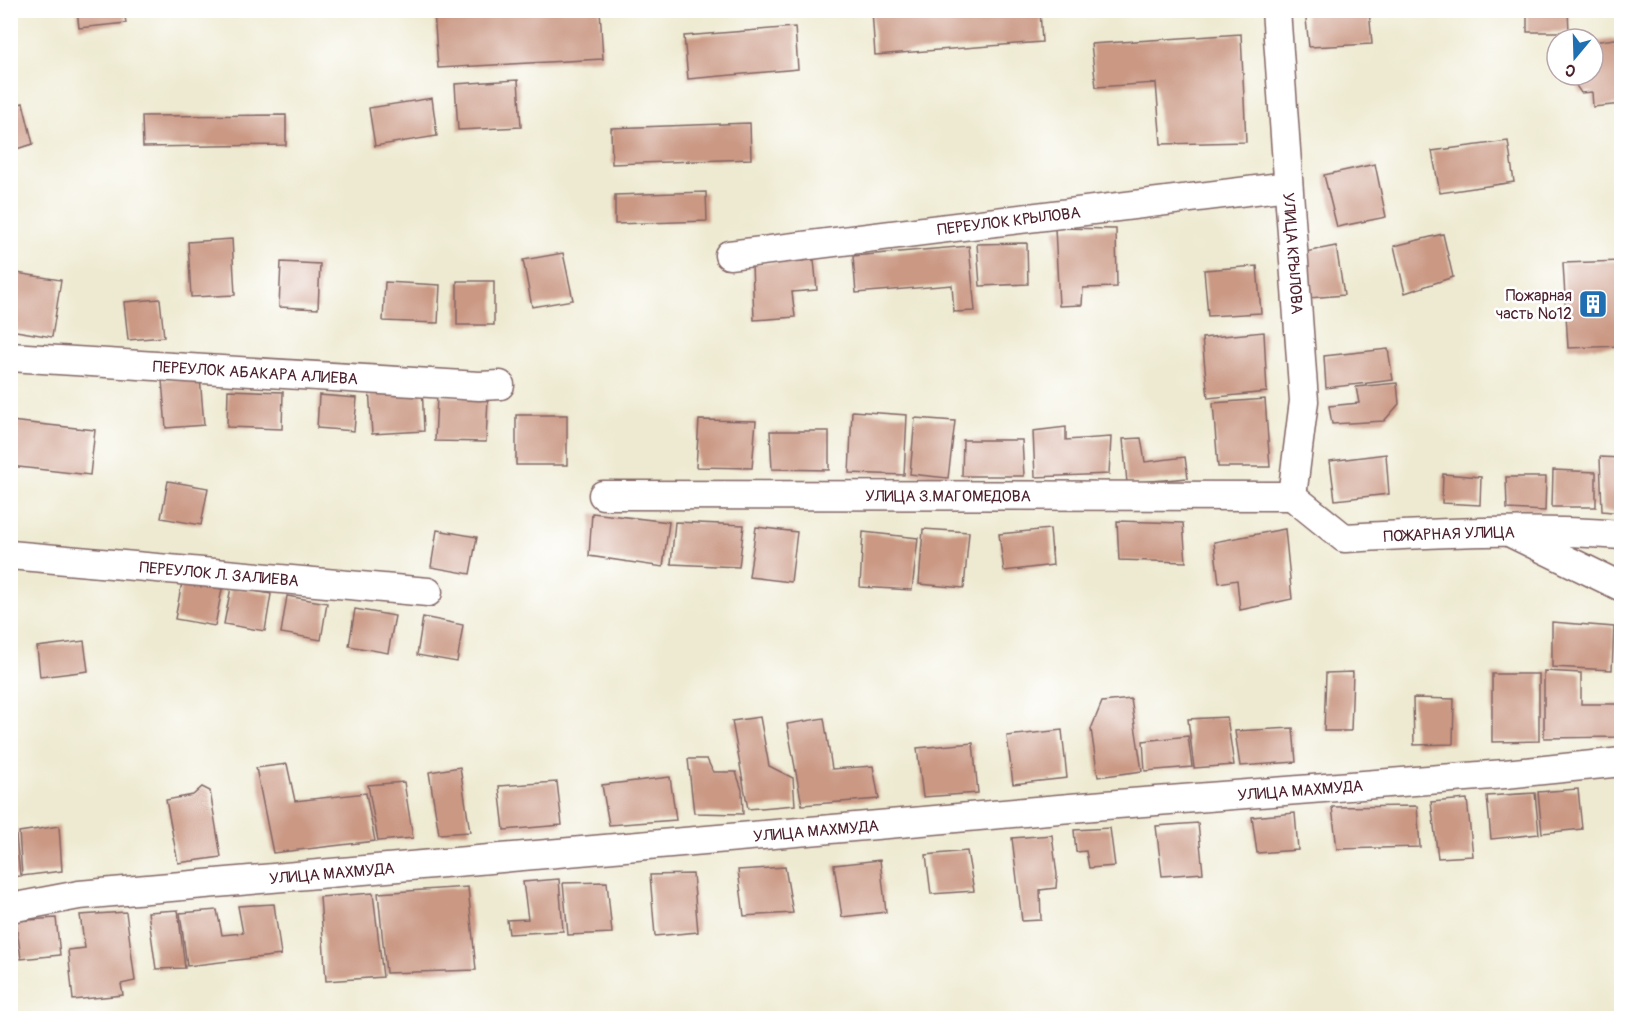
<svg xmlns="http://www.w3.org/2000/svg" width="1632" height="1029" font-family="Pangolin,sans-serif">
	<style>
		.building { fill: #ca9883 }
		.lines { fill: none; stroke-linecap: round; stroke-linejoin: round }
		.street-casing { stroke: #836665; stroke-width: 31 }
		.street { stroke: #fff; stroke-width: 28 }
		.labels { text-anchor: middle; stroke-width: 5; stroke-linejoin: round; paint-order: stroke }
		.street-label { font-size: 16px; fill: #4a1f2b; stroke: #fff }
		.poi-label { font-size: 16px; fill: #4a1f2b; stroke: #fff; text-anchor: end }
	</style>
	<rect width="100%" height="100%" fill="#fff"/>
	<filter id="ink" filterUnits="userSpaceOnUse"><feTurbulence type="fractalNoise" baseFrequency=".0167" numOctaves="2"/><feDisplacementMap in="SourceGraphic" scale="12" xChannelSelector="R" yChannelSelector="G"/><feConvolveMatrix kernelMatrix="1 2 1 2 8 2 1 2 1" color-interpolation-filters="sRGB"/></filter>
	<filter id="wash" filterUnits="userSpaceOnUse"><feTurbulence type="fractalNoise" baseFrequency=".008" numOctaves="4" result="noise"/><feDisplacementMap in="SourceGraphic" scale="24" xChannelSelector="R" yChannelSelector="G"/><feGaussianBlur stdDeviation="1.35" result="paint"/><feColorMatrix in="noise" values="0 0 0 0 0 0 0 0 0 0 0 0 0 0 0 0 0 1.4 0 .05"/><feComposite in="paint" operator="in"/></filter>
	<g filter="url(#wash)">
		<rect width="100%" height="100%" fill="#eeead1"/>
		<g id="blocks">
			<!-- building -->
			<g class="building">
				<polygon points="77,10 124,10 126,23 79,28"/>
				<polygon points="438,10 600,10 603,59 438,68 434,11"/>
				<polygon points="872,10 1040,10 1042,42 875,55"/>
				<polygon points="1305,10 1369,10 1372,44 1309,47"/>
				<polygon points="1527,10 1568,10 1569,32 1527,32"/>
				<polygon points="795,27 798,69 688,79 684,36"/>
				<polygon points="1241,34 1246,142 1161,144 1156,83 1096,87 1091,44"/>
				<polygon points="1622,38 1622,104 1593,107 1592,92 1581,93 1575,84 1576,75 1593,75 1593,42"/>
				<polygon points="518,80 521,127 458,130 455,84"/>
				<polygon points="432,98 437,136 375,146 369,108"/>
				<polygon points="23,103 33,144 10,151 10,106"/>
				<polygon points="286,115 286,145 143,147 142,116"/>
				<polygon points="750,123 751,159 612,164 611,128"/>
				<polygon points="1508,141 1514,182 1440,193 1432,151"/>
				<polygon points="1375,164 1386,217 1337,227 1324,175"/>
				<polygon points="706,192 707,221 615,224 615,195"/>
				<polygon points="1055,228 1116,229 1117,287 1083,288 1082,305 1059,306"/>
				<polygon points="1443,234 1453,277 1405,293 1394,246"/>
				<polygon points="232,239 235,295 191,297 188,242"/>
				<polygon points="1027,243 1028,284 980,286 977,244"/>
				<polygon points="969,246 975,311 954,312 952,285 856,293 853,256"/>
				<polygon points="1336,246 1344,295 1309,298 1305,252"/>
				<polygon points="563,253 573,300 532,307 523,260"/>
				<polygon points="814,260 817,290 792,292 795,317 754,320 752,264"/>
				<polygon points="1622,261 1622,346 1568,348 1563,263"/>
				<polygon points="281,262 320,264 318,309 279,307"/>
				<polygon points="1257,266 1261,313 1208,316 1204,270"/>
				<polygon points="10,272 61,280 52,337 10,330"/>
				<rect x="457" y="281" width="37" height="44"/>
				<polygon points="385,282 440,285 438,323 383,321"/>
				<polygon points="160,299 164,337 128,340 124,302"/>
				<polygon points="1264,332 1267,392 1208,398 1202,338"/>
				<polygon points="1388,349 1393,380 1326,388 1324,356"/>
				<polygon points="200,377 204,425 166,428 162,380"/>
				<polygon points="1397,383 1399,404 1384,421 1332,424 1329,406 1359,403 1356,387"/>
				<polygon points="422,384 424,431 372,434 369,388"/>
				<polygon points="228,390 283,392 282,429 227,427"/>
				<polygon points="319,395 357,398 354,431 317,428"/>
				<polygon points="437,396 488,398 486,442 435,441"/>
				<polygon points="1265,399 1270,467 1218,467 1213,403"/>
				<polygon points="852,411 907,415 904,475 849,473"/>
				<rect x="516" y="415" width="51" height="50"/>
				<polygon points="915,418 955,421 948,478 910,474"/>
				<polygon points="699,420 756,421 752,468 696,467"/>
				<polygon points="10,421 95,430 90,475 10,466"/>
				<polygon points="1066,427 1066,440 1111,437 1109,474 1035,477 1033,431"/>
				<polygon points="770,431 829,431 829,470 772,469"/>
				<polygon points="1141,438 1145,462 1185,457 1188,478 1127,483 1123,439"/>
				<polygon points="963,440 1022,440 1024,476 962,476"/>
				<polygon points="1386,454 1389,494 1335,500 1330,461"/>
				<polygon points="1600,457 1622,458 1622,513 1602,511"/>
				<polygon points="1553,470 1596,472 1596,507 1552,507"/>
				<polygon points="1443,474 1481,477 1480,505 1442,503"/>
				<polygon points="1506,477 1546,477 1545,511 1507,509"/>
				<polygon points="168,481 208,488 201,525 161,518"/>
				<polygon points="592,513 669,522 663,567 589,556"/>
				<polygon points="1117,521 1183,523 1186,562 1119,560"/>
				<polygon points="675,522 744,525 739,567 671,564"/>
				<polygon points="756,527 797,532 791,582 749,577"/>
				<polygon points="923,529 969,532 964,588 919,584"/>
				<polygon points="1050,529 1053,565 1004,571 999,534"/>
				<polygon points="1285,529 1292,599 1240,610 1237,580 1219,583 1214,542"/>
				<polygon points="437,530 477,537 470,574 431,567"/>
				<polygon points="863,532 918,538 912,590 860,587"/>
				<polygon points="182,582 222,589 215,626 175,619"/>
				<polygon points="231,587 271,594 265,631 224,624"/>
				<polygon points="287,596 327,603 321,640 281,633"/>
				<polygon points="355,609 395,616 388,653 349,646"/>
				<polygon points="423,617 463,625 457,662 417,655"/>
				<polygon points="1552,622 1614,627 1612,670 1552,667"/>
				<polygon points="84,641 88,671 40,677 37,647"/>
				<polygon points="1544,671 1581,673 1581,704 1622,704 1622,737 1544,738"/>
				<polygon points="1353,672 1351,731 1324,731 1326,673"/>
				<polygon points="1492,674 1539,674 1539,741 1492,742"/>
				<polygon points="1413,698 1454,699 1453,744 1414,745"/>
				<polygon points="1131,699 1142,771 1098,777 1091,729 1102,702"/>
				<polygon points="760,717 769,766 793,778 795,805 748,809 732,721"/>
				<polygon points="1227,717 1234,765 1194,768 1188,719"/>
				<polygon points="824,718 832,769 873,766 879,799 802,805 787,724"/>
				<polygon points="1293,728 1296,762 1240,766 1235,731"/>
				<polygon points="1062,730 1067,778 1013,784 1007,736"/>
				<polygon points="1188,736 1192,767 1145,771 1143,741"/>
				<polygon points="973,743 978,793 923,797 917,748"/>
				<polygon points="688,759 707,759 713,772 736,772 742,790 743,814 694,813"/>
				<polygon points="287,764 295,801 366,793 375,841 273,853 256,768"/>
				<polygon points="460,767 470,832 439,834 429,772"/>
				<polygon points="670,777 676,820 609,825 602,785"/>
				<polygon points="404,782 413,838 378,841 368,785"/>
				<polygon points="557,782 562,825 504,830 499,786"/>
				<polygon points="202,787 210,791 221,857 178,863 166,800 193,795"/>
				<polygon points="1578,789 1582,829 1542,833 1538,792"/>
				<polygon points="1535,793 1539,834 1491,839 1487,796"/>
				<polygon points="1467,799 1473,856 1438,858 1431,802"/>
				<polygon points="1417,806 1420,847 1337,849 1332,807"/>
				<polygon points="1295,813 1298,850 1257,853 1252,817"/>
				<polygon points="1198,823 1203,873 1162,876 1156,826"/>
				<polygon points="15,826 20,876 10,877 10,827"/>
				<polygon points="59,826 62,871 22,876 19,832"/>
				<polygon points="1110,828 1115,866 1089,868 1086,851 1076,852 1074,830"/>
				<polygon points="1052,835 1057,875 1056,888 1040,890 1041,920 1022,921 1012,838"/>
				<polygon points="967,851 974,891 931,894 926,855"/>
				<polygon points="880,860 886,912 842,917 834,865"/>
				<polygon points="785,867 793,913 744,916 738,870"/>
				<polygon points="693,874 698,932 655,936 650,875"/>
				<polygon points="559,879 563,931 509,934 507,920 528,919 523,882"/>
				<polygon points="607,882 612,933 568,935 563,883"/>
				<polygon points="468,887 476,970 386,973 378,893"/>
				<polygon points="373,893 383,977 326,981 320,897"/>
				<polygon points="274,904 281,955 187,966 180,913 217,910 222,935 243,933 238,906"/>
				<polygon points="178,910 185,968 156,969 148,912"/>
				<polygon points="126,912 135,981 121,984 123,995 73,1000 68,950 85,948 80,915"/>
				<polygon points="56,918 60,955 21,959 16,921"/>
			</g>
		</g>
	</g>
	<g filter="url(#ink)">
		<use href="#blocks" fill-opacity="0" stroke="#836665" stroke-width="1.5"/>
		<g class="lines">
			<!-- street casing -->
			<g class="street-casing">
				<g id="street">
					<path id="s1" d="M 1276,10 L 1304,401 L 1292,496"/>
					<path id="s2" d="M 729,255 L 1288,186"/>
					<path id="s3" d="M 10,357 L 479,386 L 500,385"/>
					<path id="s4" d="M 603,495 L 1292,496"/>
					<path id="s5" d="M 1292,496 L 1344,538 C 1437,533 1529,528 1622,535"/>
					<polyline points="1513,534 1622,587"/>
					<path id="s6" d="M 10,555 L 428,592"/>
					<path id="s7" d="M 10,908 L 79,895 L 1105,805 L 1505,774 L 1622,762"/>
				</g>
			</g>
			<!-- street -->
			<use href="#street" class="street"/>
		</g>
	</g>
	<!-- icons -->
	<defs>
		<g id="building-square" transform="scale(1.5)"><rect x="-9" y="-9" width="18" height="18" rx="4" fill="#1f6fb2" stroke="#fff"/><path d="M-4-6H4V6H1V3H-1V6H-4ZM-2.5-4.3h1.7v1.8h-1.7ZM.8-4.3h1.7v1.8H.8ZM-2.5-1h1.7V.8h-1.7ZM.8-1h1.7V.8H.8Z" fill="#fff"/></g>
	</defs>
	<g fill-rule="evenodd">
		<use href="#building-square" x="1593" y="304"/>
	</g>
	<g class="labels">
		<!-- street labels -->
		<g class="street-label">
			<text dy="6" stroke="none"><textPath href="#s2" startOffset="282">ПЕРЕУЛОК КРЫЛОВА</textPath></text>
			<text dy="6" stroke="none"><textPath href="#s1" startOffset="244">УЛИЦА КРЫЛОВА</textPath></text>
			<text dy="6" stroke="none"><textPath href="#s3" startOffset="246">ПЕРЕУЛОК АБАКАРА АЛИЕВА</textPath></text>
			<text dy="6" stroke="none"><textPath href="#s4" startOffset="345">УЛИЦА З.МАГОМЕДОВА</textPath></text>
			<text dy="6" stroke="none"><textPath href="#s5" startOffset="172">ПОЖАРНАЯ УЛИЦА</textPath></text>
			<text dy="6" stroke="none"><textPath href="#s6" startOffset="210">ПЕРЕУЛОК Л. ЗАЛИЕВА</textPath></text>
			<text dy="6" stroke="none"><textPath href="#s7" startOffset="1296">УЛИЦА МАХМУДА</textPath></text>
			<text dy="6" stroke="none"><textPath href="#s7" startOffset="810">УЛИЦА МАХМУДА</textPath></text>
			<text dy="6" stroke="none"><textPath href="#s7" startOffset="324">УЛИЦА МАХМУДА</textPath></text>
		</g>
		<!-- poi labels -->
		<g class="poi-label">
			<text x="1572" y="301">Пожарная<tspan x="1572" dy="18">часть №12</tspan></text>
		</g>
	</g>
	<!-- margin -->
	<rect width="1632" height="1029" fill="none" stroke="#fff" stroke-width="36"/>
	<!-- north arrow -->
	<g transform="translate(1575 57) rotate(199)"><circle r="28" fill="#ffffff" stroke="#b7a5aa" stroke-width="1.5"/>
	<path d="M0-4.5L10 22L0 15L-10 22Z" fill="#1f6fb2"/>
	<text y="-9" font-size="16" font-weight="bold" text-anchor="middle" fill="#4a1f2b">С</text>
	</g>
</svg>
